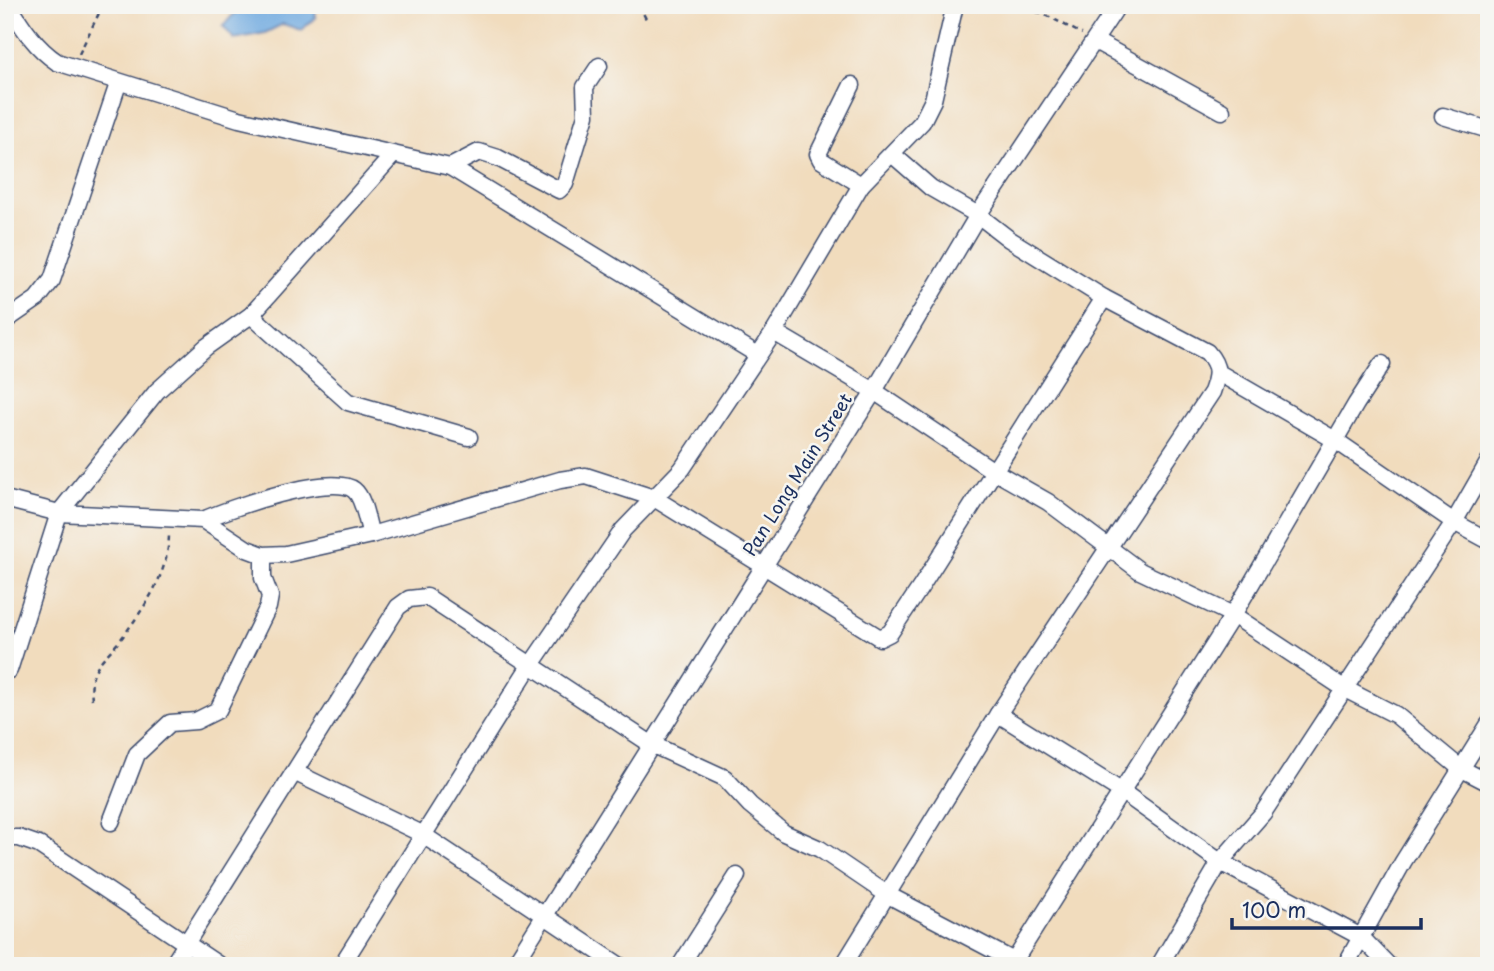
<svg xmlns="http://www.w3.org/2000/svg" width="1494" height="971" font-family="'Playpen Sans',sans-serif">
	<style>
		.water { fill: #71aae0; stroke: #466c9f; stroke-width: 2 }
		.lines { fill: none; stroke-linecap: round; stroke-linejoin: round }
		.minor-casing { stroke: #3b496c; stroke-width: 19 }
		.path { stroke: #3b496c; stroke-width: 2.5; stroke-dasharray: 5 5; stroke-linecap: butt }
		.minor { stroke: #fff; stroke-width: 16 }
		.labels { text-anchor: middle; stroke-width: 5; stroke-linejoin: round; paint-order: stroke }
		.street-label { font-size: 18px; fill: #1b2f5e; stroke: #f6f6f2 }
	</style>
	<rect width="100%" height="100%" fill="#f6f6f2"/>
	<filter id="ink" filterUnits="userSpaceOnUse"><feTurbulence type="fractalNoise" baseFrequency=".0143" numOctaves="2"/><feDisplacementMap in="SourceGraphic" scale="14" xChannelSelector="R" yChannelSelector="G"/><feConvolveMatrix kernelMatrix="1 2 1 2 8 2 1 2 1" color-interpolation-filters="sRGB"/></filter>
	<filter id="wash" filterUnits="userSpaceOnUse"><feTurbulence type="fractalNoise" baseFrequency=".00686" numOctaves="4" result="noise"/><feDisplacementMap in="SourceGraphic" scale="28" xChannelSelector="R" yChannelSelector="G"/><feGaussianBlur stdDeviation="1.57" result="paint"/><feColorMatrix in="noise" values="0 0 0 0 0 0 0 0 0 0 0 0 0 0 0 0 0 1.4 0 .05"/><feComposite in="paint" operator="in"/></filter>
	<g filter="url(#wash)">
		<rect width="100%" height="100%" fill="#f1dcbd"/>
		<!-- water -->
		<polygon class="water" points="242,5 317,5 315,18 301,30 283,24 265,33 234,39 223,26"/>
	</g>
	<g filter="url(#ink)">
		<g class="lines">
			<!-- minor casing -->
			<g class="minor-casing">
				<g id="minor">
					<path d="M 9,5 C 22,27 36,48 57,62 L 239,119 L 450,167 L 758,355"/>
					<polyline points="1095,41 1222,111"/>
					<polyline points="852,85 818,154 821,160 861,185"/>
					<polyline points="1443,116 1489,130"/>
					<polyline points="450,167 479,152 498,158 559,190 565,184 586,115 585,87 599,66"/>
					<polyline points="251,315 348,402 469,437"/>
					<polyline points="5,321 37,299 52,280 118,84"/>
					<polyline points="774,332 874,391 992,470 1048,502 1140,571 1233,615 1345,689 1396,715 1460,768 1489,783"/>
					<polyline points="1219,373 1335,440 1454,522 1489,541"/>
					<polyline points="5,499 59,513 203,520 247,549 263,555 286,554 371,535 560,480 586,476 654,498 880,638 890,633 920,588 1104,298"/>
					<path d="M 203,520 C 228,509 331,472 354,490 C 364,498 367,523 371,535"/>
					<polyline points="9,670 59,513 157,391 206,347 251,315 393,155"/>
					<polyline points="998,714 1121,791 1220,862 1361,937 1389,966"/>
					<polyline points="296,773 420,833 620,966"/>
					<polyline points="111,822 137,754 170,723 196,721 218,710 268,607 270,596 263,578 263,555"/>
					<polyline points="5,843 10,838 19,838 39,845 220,966"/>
					<polyline points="172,966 398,607 409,599 427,597 651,744 725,778 750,805 784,833 820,849 888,895 1014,961"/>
					<polyline points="341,966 524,675 623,530 682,469 774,332 861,185 922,122 933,100 955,5"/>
					<polyline points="513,966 874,391 978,215 1118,5"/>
					<polyline points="680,966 737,876"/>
					<path d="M 843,966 L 998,714 L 1212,392 C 1218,375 1220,367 1207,352 L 1104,298 L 1009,239 L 978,215 L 931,188 L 892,154"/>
					<polyline points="1011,966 1233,615 1356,404 1382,364"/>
					<polyline points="1159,966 1220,862 1263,813 1454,522 1489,461"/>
					<polyline points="1345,966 1403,862 1489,724"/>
				</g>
			</g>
			<!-- path -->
			<g class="path">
				<polyline points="639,5 647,21"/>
				<polyline points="997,5 1042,13 1082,34"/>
				<polyline points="79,54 103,5"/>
				<path d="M 92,699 C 88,663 106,660 124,635 C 147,604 169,572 169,533"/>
			</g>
			<!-- minor -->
			<use href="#minor" class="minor"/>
		</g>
	</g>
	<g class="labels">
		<!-- street labels -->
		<g class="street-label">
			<text transform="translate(798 475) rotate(-58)" y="6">Pan Long Main Street</text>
		</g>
	</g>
	<!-- margin -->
	<rect width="1494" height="971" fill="none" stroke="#f6f6f2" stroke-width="28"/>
	<!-- scale -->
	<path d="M1232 918v10h189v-10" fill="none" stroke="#1b2f5e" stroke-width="3.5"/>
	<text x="1242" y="918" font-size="21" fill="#1b2f5e" stroke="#f6f6f2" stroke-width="5" paint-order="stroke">100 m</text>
</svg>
